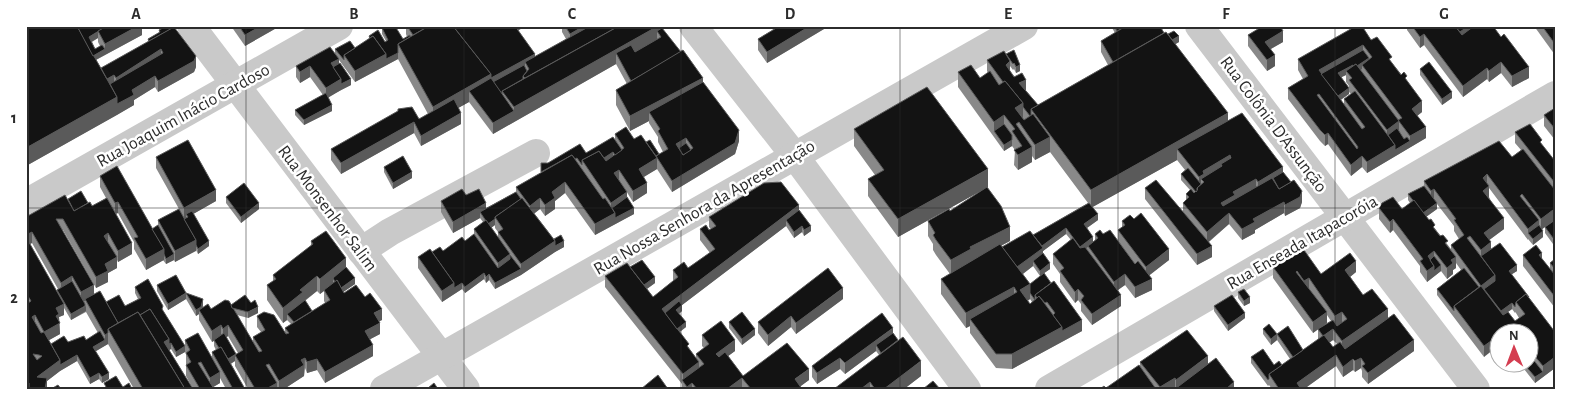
<svg xmlns="http://www.w3.org/2000/svg" width="1581" height="415" font-family="'Alegreya Sans',sans-serif">
	<style>
		.lines { fill: none; stroke-linecap: round; stroke-linejoin: round }
		.minor { stroke: #c9c9c9; stroke-width: 28 }
		.wall { fill: #898989; fill-rule: evenodd }
		.shaded-wall { fill: #5a5a5a }
		.building { fill: #131313; stroke: #5a5a5a; fill-rule: evenodd }
		.grid { fill: none; stroke: #2c2c2c; stroke-width: 1; stroke-opacity: 0.55 }
		.labels { text-anchor: middle; stroke-width: 5; stroke-linejoin: round; paint-order: stroke }
		.street-label { font-size: 18px; fill: #2c2c2c; stroke: #fff }
		.neatline { fill: none; stroke: #2c2c2c; stroke-width: 2 }
		.grid-label { font-size: 16px; text-anchor: middle; font-weight: bold; fill: #2c2c2c }
	</style>
	<rect width="100%" height="100%" fill="#fff"/>
	<g class="lines">
		<!-- minor -->
		<g class="minor">
			<polyline points="191,26 466,389"/>
			<polyline points="693,26 794,155 967,389"/>
			<polyline points="1199,26 1476,389"/>
			<polyline points="26,203 339,26"/>
			<polyline points="361,251 390,232 536,153"/>
			<polyline points="384,389 1024,26"/>
			<polyline points="1049,389 1555,95"/>
		</g>
	</g>
	<!-- wall -->
	<g class="wall">
		<path d="M 26,26 L 142,26 L 142,35 L 96,60 L 101,68 L 148,42 L 148,39 L 159,33 L 159,30 L 196,67 L 194,72 L 158,92 L 155,87 L 134,100 L 134,105 L 26,166 ZM 98,38 L 98,42 L 100,46 L 95,49 L 92,42 Z"/>
		<polygon points="231,26 280,26 245,46"/>
		<path d="M 406,26 L 526,26 L 518,30 L 535,57 L 566,39 L 562,32 L 562,26 L 662,26 L 662,28 L 703,82 L 739,141 L 735,154 L 672,192 L 657,169 L 643,177 L 647,193 L 633,202 L 623,186 L 634,214 L 595,235 L 565,193 L 555,201 L 555,209 L 545,216 L 540,209 L 534,213 L 554,239 L 564,247 L 555,252 L 521,275 L 495,289 L 489,280 L 486,283 L 484,279 L 465,293 L 462,289 L 442,302 L 418,268 L 418,257 L 432,252 L 443,251 L 465,241 L 474,234 L 474,229 L 483,222 L 480,218 L 453,233 L 441,212 L 441,201 L 466,195 L 486,208 L 516,192 L 516,187 L 541,173 L 548,163 L 586,153 L 615,139 L 615,134 L 646,142 L 659,154 L 663,152 L 658,142 L 658,137 L 649,123 L 649,121 L 630,131 L 616,105 L 616,90 L 627,84 L 616,64 L 493,134 L 469,102 L 458,108 L 461,124 L 421,146 L 414,133 L 341,174 L 331,160 L 331,149 L 419,119 L 428,114 L 398,59 L 355,82 L 339,60 L 339,64 L 351,85 L 328,97 L 332,111 L 304,125 L 295,115 L 295,110 L 323,95 L 310,77 L 300,83 L 296,77 L 296,66 L 335,54 L 335,49 L 355,48 L 369,39 L 369,36 L 385,42 L 386,41 L 382,34 L 382,28 L 403,39 L 407,37 L 406,34 ZM 495,225 L 495,228 L 498,232 L 498,238 L 491,228 Z"/>
		<polygon points="771,26 829,26 767,63 758,50 758,39 773,30"/>
		<path d="M 1111,26 L 1160,26 L 1164,33 L 1168,34 L 1179,42 L 1175,44 L 1228,121 L 1283,172 L 1302,202 L 1300,208 L 1285,216 L 1284,213 L 1255,230 L 1255,233 L 1242,240 L 1229,224 L 1209,242 L 1212,257 L 1197,265 L 1145,199 L 1145,188 L 1183,211 L 1183,203 L 1186,200 L 1186,194 L 1190,190 L 1181,180 L 1181,174 L 1185,170 L 1177,160 L 1092,207 L 1098,220 L 1087,228 L 1093,242 L 1095,241 L 1095,234 L 1103,234 L 1135,264 L 1118,241 L 1118,230 L 1122,227 L 1122,221 L 1169,260 L 1149,275 L 1152,290 L 1135,298 L 1125,285 L 1117,290 L 1121,306 L 1092,325 L 1081,311 L 1081,304 L 1078,300 L 1075,303 L 1060,282 L 1060,274 L 1053,264 L 1053,254 L 1071,240 L 1066,234 L 1043,251 L 1043,253 L 1050,269 L 1040,276 L 1033,266 L 1023,274 L 1030,284 L 1082,331 L 1012,369 L 996,368 L 970,333 L 970,326 L 966,328 L 941,294 L 941,279 L 950,274 L 936,255 L 933,250 L 933,244 L 928,236 L 928,221 L 950,211 L 982,190 L 898,237 L 868,196 L 868,179 L 875,175 L 854,146 L 854,129 L 987,187 L 1010,241 L 1001,246 L 1002,247 L 1033,235 L 1088,203 L 1050,152 L 1035,160 L 1032,156 L 1032,162 L 1018,170 L 1014,165 L 1015,150 L 1012,146 L 1004,151 L 958,87 L 958,72 L 980,78 L 988,73 L 987,71 L 987,60 L 1006,55 L 1020,71 L 1016,73 L 1014,69 L 1013,70 L 1010,66 L 1010,71 L 1038,105 L 1108,65 L 1101,52 L 1101,41 L 1115,33 ZM 1030,299 L 1032,302 L 1030,304 L 1028,301 Z"/>
		<polygon points="1263,26 1281,26 1280,27 1283,42 1271,49 1275,66 1267,71 1248,46 1248,35"/>
		<polygon points="1407,26 1440,26 1443,29 1470,26 1470,29 1529,78 1512,87 1501,73 1489,82 1487,79 1463,97 1424,45 1420,48 1407,30"/>
		<polygon points="1534,26 1555,26 1555,55"/>
		<path d="M 1371,40 L 1392,63 L 1407,81 L 1422,112 L 1417,116 L 1426,138 L 1367,173 L 1362,167 L 1351,176 L 1328,144 L 1325,146 L 1320,141 L 1288,99 L 1288,88 L 1303,79 L 1298,70 L 1298,59 ZM 1346,75 L 1346,82 L 1349,86 L 1349,88 L 1341,77 ZM 1349,92 L 1351,94 L 1344,99 L 1344,105 L 1341,100 L 1349,94 Z"/>
		<polygon points="1420,69 1452,98 1442,105 1420,75"/>
		<polygon points="1555,108 1555,140 1544,126 1544,115"/>
		<path d="M 1515,132 L 1542,146 L 1555,161 L 1555,242 L 1553,244 L 1545,233 L 1545,227 L 1553,221 L 1542,229 L 1543,237 L 1533,245 L 1528,239 L 1528,240 L 1489,188 L 1489,197 L 1504,229 L 1489,240 L 1491,249 L 1517,271 L 1512,274 L 1555,368 L 1535,383 L 1524,369 L 1524,364 L 1529,360 L 1528,359 L 1528,332 L 1498,332 L 1484,357 L 1437,295 L 1437,289 L 1461,270 L 1456,263 L 1456,268 L 1453,270 L 1453,274 L 1447,279 L 1441,271 L 1427,282 L 1420,272 L 1420,266 L 1393,230 L 1390,233 L 1379,219 L 1379,208 L 1402,209 L 1410,203 L 1408,200 L 1408,194 L 1424,186 L 1424,181 L 1512,157 L 1521,150 L 1515,143 ZM 1437,204 L 1454,226 L 1454,231 L 1459,239 L 1451,245 L 1451,249 L 1426,217 L 1437,209 ZM 1512,309 L 1515,313 L 1516,312 L 1516,313 L 1519,318 L 1515,321 L 1508,312 Z"/>
		<path d="M 156,157 L 216,201 L 193,214 L 209,246 L 198,254 L 196,250 L 175,262 L 174,260 L 166,264 L 163,260 L 146,270 L 134,249 L 134,242 L 118,213 L 116,214 L 132,254 L 118,262 L 117,260 L 117,268 L 108,273 L 108,282 L 96,288 L 63,230 L 62,230 L 94,295 L 106,302 L 125,306 L 138,299 L 135,293 L 135,287 L 163,311 L 185,346 L 185,340 L 212,357 L 212,352 L 216,350 L 214,346 L 214,341 L 212,342 L 199,320 L 199,314 L 196,316 L 186,299 L 186,293 L 203,305 L 203,307 L 211,309 L 231,305 L 258,313 L 248,318 L 237,315 L 253,343 L 253,337 L 261,332 L 257,327 L 257,316 L 285,333 L 285,328 L 291,324 L 287,320 L 283,323 L 267,300 L 267,285 L 273,281 L 273,275 L 311,246 L 311,241 L 346,267 L 355,284 L 343,292 L 382,320 L 379,321 L 380,334 L 370,339 L 373,356 L 325,383 L 317,370 L 307,373 L 305,368 L 304,376 L 284,389 L 248,389 L 235,366 L 235,361 L 231,364 L 245,389 L 226,389 L 220,378 L 220,383 L 213,387 L 214,389 L 193,389 L 186,376 L 186,354 L 185,352 L 176,357 L 171,349 L 169,350 L 193,389 L 134,389 L 108,344 L 95,351 L 109,379 L 102,383 L 99,379 L 90,384 L 77,361 L 60,371 L 47,381 L 47,389 L 26,389 L 26,217 L 68,199 L 88,203 L 92,206 L 106,198 L 100,187 L 100,176 L 152,229 L 158,225 L 158,220 L 179,209 L 156,168 ZM 32,243 L 58,289 L 57,290 L 57,292 L 30,244 ZM 317,291 L 320,294 L 324,291 L 324,301 L 325,303 L 312,311 L 305,301 ZM 64,308 L 71,320 L 86,312 L 98,333 L 86,340 L 51,344 L 49,340 L 60,334 L 59,317 L 64,315 ZM 228,336 L 238,353 L 236,354 L 226,338 Z"/>
		<polygon points="384,167 412,178 393,189 384,172"/>
		<polygon points="226,197 259,209 241,223 226,203"/>
		<polygon points="799,210 811,231 804,236 802,232 794,238 786,226 682,305 682,311 679,314 686,327 680,332 689,348 696,358 696,354 704,348 702,346 702,335 735,351 728,356 743,376 809,380 800,386 802,389 682,389 682,384 605,287 605,276 630,267 655,283 647,289 653,297 673,281 673,270 688,268 710,253 700,240 700,229 709,230 711,229 709,227 709,217"/>
		<polygon points="1523,255 1542,259 1550,269 1550,263 1555,259 1555,308 1523,266"/>
		<path d="M 1273,267 L 1321,274 L 1356,272 L 1350,277 L 1363,295 L 1388,318 L 1414,351 L 1368,384 L 1362,377 L 1362,371 L 1361,368 L 1355,372 L 1353,370 L 1343,377 L 1336,366 L 1304,389 L 1272,389 L 1269,385 L 1268,386 L 1251,363 L 1251,357 L 1274,365 L 1282,365 L 1290,359 L 1277,340 L 1277,334 L 1303,350 L 1318,340 L 1318,329 L 1313,333 L 1273,278 ZM 1327,315 L 1331,321 L 1325,324 ZM 1333,340 L 1337,344 L 1333,347 L 1329,343 Z"/>
		<polygon points="157,285 186,299 168,310 157,291"/>
		<polygon points="1238,292 1250,303 1244,306 1238,298"/>
		<polygon points="843,299 796,334 791,327 768,346 758,333 758,322"/>
		<polygon points="1214,306 1245,318 1228,331 1214,311"/>
		<polygon points="729,322 755,335 742,345 729,328"/>
		<polygon points="1263,329 1277,340 1271,345 1263,334"/>
		<polygon points="893,333 921,376 904,389 834,389 879,355 876,351 845,374 840,369 817,384 812,377 812,366"/>
		<polygon points="1140,362 1208,364 1234,389 1100,389 1106,388 1140,367"/>
	</g>
	<!-- shaded-wall -->
	<g class="shaded-wall">
		<polygon points="138,26 142,26 142,35 88,64 88,59 105,49 105,44"/>
		<polygon points="261,26 280,26 245,46 245,35"/>
		<polygon points="512,26 526,26 512,34"/>
		<polygon points="584,26 603,26 570,45 570,34"/>
		<polygon points="658,26 662,26 662,38 657,31 657,42 621,62 616,53 616,64 493,134 493,123 514,111 514,107"/>
		<polygon points="810,26 829,26 767,63 767,52"/>
		<polygon points="1468,26 1470,26 1470,30 1457,40 1457,34"/>
		<polygon points="1283,31 1283,42 1265,52 1265,42"/>
		<polygon points="98,32 98,38 89,43 89,37"/>
		<polygon points="1424,34 1424,45 1420,48 1420,37"/>
		<polygon points="1179,36 1179,42 1169,48 1169,42"/>
		<polygon points="1363,45 1363,56 1322,79 1319,70"/>
		<polygon points="161,49 161,60 116,89 116,78"/>
		<polygon points="398,53 398,59 355,82 355,71 386,54"/>
		<polygon points="535,54 535,64 525,62 525,70 494,88 491,78"/>
		<polygon points="1275,55 1275,66 1267,71 1267,60"/>
		<polygon points="196,56 196,67 194,72 158,92 158,81"/>
		<polygon points="1369,58 1369,64 1362,65 1362,69 1355,73 1355,67"/>
		<polygon points="339,59 339,70 334,73 331,63"/>
		<polygon points="1010,61 1010,72 1006,65"/>
		<polygon points="1501,62 1501,73 1489,82 1489,71"/>
		<polygon points="1020,65 1020,71 1016,73 1016,67"/>
		<polygon points="1353,65 1353,71 1346,71 1346,75 1338,79 1338,73"/>
		<polygon points="310,66 310,77 300,83 300,72"/>
		<polygon points="1529,67 1529,78 1512,87 1512,76"/>
		<polygon points="1487,68 1487,79 1463,97 1463,86"/>
		<polygon points="491,74 491,89 469,91 469,102 433,122 433,107"/>
		<polygon points="114,75 114,86 104,81"/>
		<polygon points="155,76 155,87 134,100 134,105 117,115 117,104 132,90"/>
		<polygon points="703,78 703,92 649,112 649,121 630,131 630,116"/>
		<polygon points="341,79 341,90 326,99 326,88"/>
		<polygon points="351,79 351,85 341,90 341,84"/>
		<polygon points="1026,80 1026,91 1019,83"/>
		<polygon points="1349,88 1349,94 1337,102 1337,96"/>
		<polygon points="1452,92 1452,98 1442,105 1442,99"/>
		<polygon points="117,97 117,115 26,166 26,148"/>
		<polygon points="1422,101 1422,112 1412,120 1412,109"/>
		<polygon points="1023,103 1023,118 1015,108"/>
		<polygon points="332,105 332,111 304,125 304,120"/>
		<polygon points="461,113 461,124 421,146 421,136"/>
		<polygon points="1228,113 1228,131 1177,149 1177,160 1091,208 1091,190"/>
		<polygon points="1004,115 1004,130 994,131 994,122"/>
		<polygon points="1399,121 1399,132 1387,139 1387,130"/>
		<polygon points="414,122 414,133 341,174 341,163"/>
		<polygon points="1426,127 1426,138 1367,173 1367,162 1395,145 1410,141 1410,136"/>
		<polygon points="739,130 739,141 735,154 672,192 672,181"/>
		<polygon points="1328,133 1328,144 1325,146 1325,135"/>
		<polygon points="1050,137 1050,152 1035,160 1035,145"/>
		<polygon points="686,138 686,149 679,154 676,144"/>
		<polygon points="1012,140 1012,146 1004,151 1004,145"/>
		<polygon points="1032,147 1032,162 1018,170 1018,155"/>
		<polygon points="613,152 613,157 601,165 601,159"/>
		<polygon points="1230,155 1230,166 1222,166 1221,164 1221,171 1204,182 1201,179 1201,187 1199,188 1199,177 1203,171"/>
		<polygon points="1362,156 1362,167 1351,176 1351,165"/>
		<polygon points="657,158 657,169 639,180 639,169"/>
		<polygon points="1283,167 1283,178 1258,191 1258,182"/>
		<polygon points="988,169 988,187 898,237 898,219"/>
		<polygon points="619,170 619,181 614,173"/>
		<polygon points="412,172 412,178 393,189 393,183"/>
		<polygon points="1487,174 1487,184 1483,178"/>
		<polygon points="1256,179 1256,189 1221,214 1221,203 1233,192"/>
		<polygon points="565,182 565,193 555,201 555,209 545,216 545,205 552,192"/>
		<polygon points="647,183 647,193 633,202 633,191"/>
		<polygon points="1489,186 1489,197 1483,201 1483,191"/>
		<polygon points="1434,189 1434,200 1431,202 1431,191"/>
		<polygon points="216,190 216,201 188,217 186,214 186,218 184,218 184,208"/>
		<polygon points="1302,191 1302,202 1300,208 1285,216 1285,205"/>
		<polygon points="627,192 627,203 611,212 611,203"/>
		<polygon points="540,198 540,209 530,217 530,206"/>
		<polygon points="118,202 118,213 115,214 115,203"/>
		<polygon points="1284,202 1284,213 1255,230 1255,233 1242,240 1242,229 1253,219"/>
		<polygon points="259,203 259,209 241,223 241,217"/>
		<polygon points="486,203 486,214 480,212 480,218 453,233 453,222"/>
		<polygon points="1437,203 1437,209 1423,219 1423,213"/>
		<polygon points="799,205 799,216 786,220 786,226 665,318 662,309"/>
		<polygon points="634,208 634,214 595,235 595,224 615,213"/>
		<polygon points="1553,210 1553,221 1541,230 1541,219"/>
		<polygon points="1229,213 1229,224 1207,243 1207,232"/>
		<polygon points="1098,214 1098,220 1084,230 1084,224"/>
		<polygon points="1504,218 1504,229 1484,244 1484,233"/>
		<polygon points="495,219 495,225 488,230 488,224"/>
		<polygon points="1393,219 1393,230 1390,233 1390,222"/>
		<polygon points="1539,220 1539,231 1528,233 1528,240 1528,229"/>
		<polygon points="802,226 802,232 794,238 794,232"/>
		<polygon points="811,226 811,231 804,236 804,230"/>
		<polygon points="1010,227 1010,241 971,261 951,275 951,260 970,247"/>
		<polygon points="1066,228 1066,234 1043,251 1043,259 1033,261 1033,266 1016,279 1016,268 1039,248"/>
		<polygon points="1543,231 1543,237 1533,245 1533,239"/>
		<polygon points="32,232 32,243 26,246 26,235"/>
		<polygon points="108,233 108,244 104,236"/>
		<polygon points="1093,237 1093,243 1080,253 1080,247"/>
		<polygon points="1555,237 1555,242 1553,244 1553,238"/>
		<polygon points="196,240 196,251 175,262 175,251"/>
		<polygon points="209,241 209,246 198,254 198,249"/>
		<polygon points="555,241 564,241 564,247 555,252 521,275 495,289 495,283 521,269 521,264"/>
		<polygon points="1491,242 1491,253 1481,261 1481,250"/>
		<polygon points="132,243 132,254 118,262 118,251"/>
		<polygon points="1212,246 1212,257 1197,265 1197,254"/>
		<polygon points="164,249 164,260 146,270 146,259"/>
		<polygon points="1169,249 1169,260 1146,278 1146,267"/>
		<polygon points="1434,251 1434,262 1430,265 1428,256"/>
		<polygon points="1542,253 1542,263 1539,255"/>
		<polygon points="174,254 174,260 166,264 166,259"/>
		<polygon points="510,254 510,265 498,274 498,263"/>
		<polygon points="117,257 117,268 108,273 108,282 96,288 96,277 105,264"/>
		<polygon points="1456,257 1456,268 1453,270 1453,274 1447,279 1447,268 1451,260"/>
		<polygon points="346,258 346,273 333,278 333,284 320,294 320,279"/>
		<polygon points="1356,261 1356,272 1345,281 1345,270"/>
		<polygon points="1050,263 1050,269 1040,276 1040,271"/>
		<polygon points="1441,265 1441,271 1427,282 1427,271 1434,266"/>
		<polygon points="1517,265 1517,271 1509,276 1509,271"/>
		<polygon points="484,273 484,279 465,293 465,287"/>
		<polygon points="489,274 489,280 486,283 486,277"/>
		<polygon points="1125,274 1125,285 1114,293 1114,282"/>
		<polygon points="1495,275 1495,286 1484,294 1481,286"/>
		<polygon points="72,276 72,287 61,294 61,283"/>
		<polygon points="317,276 317,291 287,314 287,320 283,323 283,308 300,290"/>
		<polygon points="655,277 655,283 641,293 641,287"/>
		<polygon points="355,278 355,284 339,295 339,290"/>
		<polygon points="1309,278 1309,289 1304,292 1304,281"/>
		<polygon points="1152,279 1152,290 1135,298 1135,287"/>
		<polygon points="454,283 462,283 462,289 442,302 442,291"/>
		<polygon points="1030,284 1030,299 1020,305 1020,290"/>
		<polygon points="94,285 94,296 81,303 81,292"/>
		<polygon points="1014,287 1014,302 970,319 970,326 966,328 966,313"/>
		<polygon points="843,288 843,299 796,334 796,323"/>
		<polygon points="1078,289 1078,300 1075,303 1075,292"/>
		<polygon points="186,293 186,299 168,310 168,304"/>
		<polygon points="1121,295 1121,306 1092,325 1092,314"/>
		<polygon points="1250,297 1250,303 1244,306 1244,301"/>
		<polygon points="203,299 203,305 201,313 199,310 199,314 196,316 196,310"/>
		<polygon points="1512,303 1512,309 1498,319 1498,313"/>
		<polygon points="64,304 64,315 59,317 60,334 44,343 44,332 56,308"/>
		<polygon points="682,305 682,311 676,316 676,310"/>
		<polygon points="86,306 86,311 71,320 71,314"/>
		<polygon points="258,307 258,313 248,318 248,312"/>
		<polygon points="382,309 382,320 374,324 374,313"/>
		<polygon points="1388,309 1388,320 1342,352 1342,341"/>
		<polygon points="1327,312 1327,323 1313,333 1313,322"/>
		<polygon points="1342,312 1342,323 1335,327 1335,316"/>
		<polygon points="1245,313 1245,318 1228,331 1228,325"/>
		<polygon points="35,315 35,326 32,317"/>
		<polygon points="791,316 791,327 768,346 768,335"/>
		<polygon points="1082,320 1082,331 1012,369 1012,354 1062,327"/>
		<polygon points="686,322 686,327 674,336 674,330"/>
		<polygon points="380,323 380,334 365,342 365,331"/>
		<polygon points="221,325 221,336 212,342 212,331"/>
		<polygon points="228,325 228,336 223,340 223,329"/>
		<polygon points="1512,326 1512,332 1502,332"/>
		<polygon points="893,328 893,339 876,345 876,351 845,374 845,363"/>
		<polygon points="755,329 755,335 742,345 742,339"/>
		<polygon points="1333,329 1333,340 1323,347 1323,336"/>
		<polygon points="108,333 108,344 93,353 93,347 105,340 105,335"/>
		<polygon points="1277,334 1277,340 1271,345 1271,339"/>
		<polygon points="1498,336 1498,346 1484,357 1484,346"/>
		<polygon points="169,339 171,343 171,349 164,353 164,342"/>
		<polygon points="735,340 735,351 716,365 716,354"/>
		<polygon points="1414,340 1414,351 1368,384 1368,373"/>
		<polygon points="373,345 373,356 325,383 325,372"/>
		<polygon points="185,346 185,352 176,357 176,352"/>
		<polygon points="77,355 77,361 60,371 60,365"/>
		<polygon points="235,355 235,361 226,366 226,361"/>
		<polygon points="1336,355 1336,366 1304,389 1297,389 1297,383"/>
		<polygon points="1208,356 1208,367 1176,389 1176,380"/>
		<polygon points="1555,357 1555,368 1535,383 1535,377 1543,372 1543,366"/>
		<polygon points="305,358 304,376 284,389 279,389 279,381 301,360"/>
		<polygon points="840,358 840,369 817,384 817,373"/>
		<polygon points="1361,358 1361,368 1355,372 1355,361"/>
		<polygon points="317,359 317,370 307,373 307,362"/>
		<polygon points="1353,359 1353,370 1343,377 1343,367"/>
		<polygon points="60,360 60,371 47,381 47,389 45,389 37,377"/>
		<polygon points="921,361 921,376 904,389 884,389"/>
		<polygon points="699,362 699,373 683,382 683,374"/>
		<polygon points="809,369 809,380 797,389 795,379"/>
		<polygon points="220,372 220,383 210,389 210,378"/>
		<polygon points="99,373 99,379 90,384 90,378"/>
		<polygon points="109,373 109,379 102,383 102,377"/>
		<polygon points="742,378 742,389 727,389"/>
		<polygon points="1175,378 1175,389 1160,389 1160,387"/>
		<polygon points="870,382 870,389 861,389"/>
		<polygon points="1234,382 1234,389 1226,389"/>
		<polygon points="29,383 29,389 26,389 26,385"/>
		<polygon points="277,383 277,389 266,389"/>
		<polygon points="692,383 692,389 687,389 687,387"/>
	</g>
	<!-- building -->
	<g class="building">
		<polygon points="26,26 77,26 117,97 26,148"/>
		<polygon points="77,26 107,26 89,37 95,49 102,45 105,49 93,56"/>
		<polygon points="107,26 138,26 105,44 98,31"/>
		<polygon points="167,26 169,26 171,29 149,41 148,39 160,32 159,30"/>
		<polygon points="239,26 261,26 245,35"/>
		<polygon points="386,26 395,26 403,39 410,35 410,37 398,44 398,53 386,59 386,54 373,36 370,38 369,36 378,30 385,42 388,40 382,28"/>
		<polygon points="407,26 429,26 413,35"/>
		<polygon points="429,26 453,26 491,74 433,107 398,44"/>
		<polygon points="453,26 515,26 535,54 491,78 491,74"/>
		<polygon points="565,26 584,26 570,34"/>
		<polygon points="590,26 619,26 525,78 523,76 529,69 525,62"/>
		<polygon points="619,26 658,26 514,107 502,91"/>
		<polygon points="777,26 810,26 767,52 758,39 778,27"/>
		<polygon points="1114,26 1126,26 1117,31"/>
		<polygon points="1126,26 1160,26 1164,33 1113,62 1101,41"/>
		<polygon points="1263,26 1280,26 1283,31 1265,42 1275,55 1267,60 1248,35"/>
		<path d="M 1356,26 L 1362,26 L 1371,40 L 1377,37 L 1392,57 L 1389,59 L 1401,75 L 1404,72 L 1407,76 L 1405,78 L 1422,101 L 1412,109 L 1426,127 L 1410,136 L 1398,120 L 1402,118 L 1362,65 L 1372,57 L 1363,45 L 1319,70 L 1362,129 L 1365,127 L 1344,99 L 1355,91 L 1395,145 L 1367,162 L 1362,156 L 1351,165 L 1328,133 L 1325,135 L 1320,130 L 1288,88 L 1308,76 L 1298,59 ZM 1319,94 L 1358,147 L 1357,149 L 1317,95 Z"/>
		<polygon points="1412,26 1440,26 1443,29 1446,26 1455,26 1462,35 1474,26 1493,26 1501,37 1504,34 1529,67 1512,76 1501,62 1489,71 1487,68 1463,86 1424,34 1420,37"/>
		<polygon points="1455,26 1468,26 1460,32"/>
		<polygon points="1542,26 1555,26 1555,44"/>
		<polygon points="174,27 196,56 194,61 158,81 155,76 132,90 134,95 117,104 117,97 110,84 163,53 161,49 116,78 114,75 107,79 101,68"/>
		<polygon points="662,28 681,52 631,81 616,53 631,45 635,52 661,37 657,31"/>
		<polygon points="1174,31 1179,36 1172,40 1168,34"/>
		<polygon points="1166,32 1228,113 1091,190 1031,109"/>
		<polygon points="373,36 386,54 355,71 344,55"/>
		<polygon points="350,41 355,48 344,55 344,60 335,49"/>
		<polygon points="330,47 339,59 331,63 341,79 326,88 310,66 300,72 296,66"/>
		<polygon points="683,50 703,78 630,116 616,90"/>
		<polygon points="1014,50 1020,65 1016,67 1014,63 1013,64 1006,54"/>
		<polygon points="1363,50 1369,58 1357,66 1356,64 1353,66 1353,65 1338,73 1349,88 1338,96 1321,74"/>
		<polygon points="1004,51 1010,61 1006,65 1014,77 1022,73 1026,80 1019,83 1038,105 1031,109 1031,116 1030,116 1023,107 1023,103 1005,81 1003,82 987,60"/>
		<polygon points="1429,62 1452,92 1442,99 1420,69"/>
		<polygon points="340,63 351,79 341,84 341,79 333,67"/>
		<polygon points="1356,64 1399,121 1387,130 1349,80 1352,78 1346,71"/>
		<polygon points="524,65 527,71 523,76 523,79 502,91 502,95 493,82"/>
		<polygon points="971,65 980,78 990,71 999,85 1005,81 1023,103 1015,108 1024,120 1033,114 1050,137 1035,145 1019,122 1016,124 1032,147 1018,155 1014,150 1022,146 1012,131 1015,129 1004,115 994,122 958,72"/>
		<polygon points="491,78 514,111 493,123 469,91"/>
		<path d="M 703,82 L 739,130 L 735,143 L 672,181 L 656,156 L 668,149 L 658,131 L 660,129 L 649,112 ZM 686,138 L 693,148 L 683,155 L 676,144 Z"/>
		<polygon points="927,87 988,169 898,219 868,179 884,170 854,129"/>
		<polygon points="326,93 332,105 304,120 295,110"/>
		<polygon points="454,99 461,113 421,136 414,122 341,163 331,149 398,111 398,109 412,107 419,119"/>
		<polygon points="1555,108 1555,129 1544,115"/>
		<polygon points="1242,113 1283,167 1258,182 1256,179 1233,192 1235,195 1221,203 1223,206 1272,178 1279,189 1294,180 1302,191 1300,197 1285,205 1284,202 1253,219 1255,222 1242,229 1229,213 1207,232 1183,203 1189,197 1186,194 1191,189 1194,193 1198,189 1197,188 1204,182 1201,179 1222,166 1221,164 1231,158 1230,155 1203,171 1204,174 1199,177 1177,149"/>
		<polygon points="1004,124 1012,135 1012,140 1004,145 994,131"/>
		<polygon points="1530,124 1542,140 1540,142 1555,161 1555,183 1515,132"/>
		<polygon points="626,127 634,139 641,135 657,158 639,169 647,183 633,191 619,170 614,173 627,192 611,203 582,160 599,151 606,161 624,148 615,134"/>
		<polygon points="1397,128 1404,139 1407,137 1410,141 1395,150 1395,145 1388,135"/>
		<polygon points="613,137 622,150 615,155 613,152 604,158 599,151 582,160 582,165 577,158 575,159 572,155 541,172 541,163 548,163 580,144 586,153"/>
		<polygon points="188,140 216,190 184,208 156,157"/>
		<polygon points="650,140 659,154 656,156 646,142"/>
		<polygon points="1499,141 1512,157 1523,149 1555,190 1555,212 1553,210 1541,219 1522,194 1520,196 1539,220 1528,229 1487,174 1483,178 1489,186 1483,191 1504,218 1484,233 1491,242 1481,250 1470,236 1467,238 1495,275 1481,286 1451,245 1464,235 1454,220 1456,219 1434,189 1431,191 1424,181"/>
		<polygon points="686,143 691,150 683,155 679,148"/>
		<polygon points="572,155 603,199 605,198 615,213 595,224 565,182 552,192 555,198 545,205 540,198 530,206 516,187"/>
		<polygon points="403,156 412,172 393,183 384,167"/>
		<polygon points="117,166 164,249 146,259 134,238 138,237 118,202 115,203 100,176"/>
		<polygon points="1188,168 1201,184 1197,188 1197,191 1196,192 1181,174"/>
		<polygon points="1283,172 1291,182 1279,189 1273,178"/>
		<polygon points="1156,180 1212,246 1197,254 1145,188"/>
		<polygon points="781,182 799,205 662,309 689,344 687,346 699,362 683,374 605,276 627,263 653,297 678,277 673,270 684,262 688,268 715,249 700,229 706,225 709,230 716,226 709,217 764,183"/>
		<polygon points="244,183 259,203 241,217 226,197"/>
		<polygon points="1424,186 1437,203 1423,213 1408,194"/>
		<polygon points="987,187 1001,206 1010,227 970,247 971,249 951,260 936,240 933,235 935,233 928,221 949,209 950,211"/>
		<polygon points="462,189 466,195 479,189 486,203 453,222 441,201"/>
		<polygon points="81,191 88,203 74,211 68,199"/>
		<polygon points="516,192 521,199 495,217 495,219 488,224 480,212"/>
		<polygon points="65,195 74,211 90,202 92,206 107,198 132,243 118,251 108,233 104,236 117,257 105,264 108,271 96,277 63,219 56,219 94,285 81,292 72,276 61,283 32,232 26,235 26,217"/>
		<polygon points="627,197 634,208 615,218 615,213 612,208"/>
		<polygon points="1393,197 1402,209 1414,200 1429,220 1431,219 1435,225 1433,227 1440,236 1443,235 1448,241 1445,243 1456,257 1451,260 1453,263 1447,268 1434,251 1428,256 1434,266 1427,271 1420,261 1423,259 1393,219 1390,222 1379,208 1382,203"/>
		<polygon points="522,198 555,241 521,264 498,232 503,229 495,217"/>
		<polygon points="1089,203 1098,214 1084,224 1093,237 1080,247 1066,228 1042,246 1033,235"/>
		<polygon points="179,209 196,240 175,251 158,220"/>
		<polygon points="799,210 811,226 804,230 802,226 794,232 786,220"/>
		<polygon points="192,211 209,241 198,249 196,245 196,240 184,219 188,217 186,214"/>
		<polygon points="1141,213 1169,249 1146,267 1118,230 1125,225 1122,221 1130,215 1134,219"/>
		<polygon points="486,220 510,254 498,263 474,229"/>
		<polygon points="1555,220 1555,237 1553,238 1545,227"/>
		<polygon points="158,225 174,254 166,259 164,254 164,249 152,229"/>
		<polygon points="1539,225 1543,231 1533,239 1528,233"/>
		<polygon points="1100,230 1103,234 1110,230 1135,264 1138,261 1152,279 1135,287 1125,274 1114,282 1088,246 1098,238 1095,234"/>
		<polygon points="326,231 346,258 320,279 317,276 300,290 303,292 283,308 267,285 276,279 273,275 313,244 311,241"/>
		<polygon points="1030,231 1043,248 1017,267 1002,247"/>
		<polygon points="474,234 498,268 510,259 510,255 521,269 495,283 489,274 486,277 484,273 465,287 462,283 454,288 454,283 432,252 440,247 443,251 462,237 465,241"/>
		<polygon points="561,235 564,241 555,246 555,241 554,239"/>
		<path d="M 26,237 L 64,304 L 56,308 L 59,314 L 56,316 L 60,323 L 44,332 L 35,315 L 32,317 L 41,333 L 44,332 L 60,360 L 37,377 L 47,378 L 45,389 L 29,389 L 29,383 L 26,385 L 26,300 L 28,303 L 31,301 L 26,293 ZM 33,354 L 39,355 L 42,356 L 37,360 Z"/>
		<polygon points="1073,238 1080,248 1085,247 1121,295 1092,314 1081,300 1084,296 1078,289 1075,292 1060,271 1064,268 1053,254"/>
		<polygon points="1500,243 1517,265 1509,271 1529,297 1526,294 1516,302 1515,307 1512,303 1501,311 1484,289 1495,281 1495,275 1481,256"/>
		<polygon points="1000,244 1030,284 1020,290 1030,304 1039,296 1062,327 1012,354 996,354 970,319 1017,292 1014,287 966,313 941,279"/>
		<polygon points="1536,245 1542,253 1539,255 1555,275 1555,297 1523,255"/>
		<polygon points="430,249 454,283 442,291 418,257"/>
		<polygon points="1304,250 1321,274 1350,253 1356,261 1345,270 1363,295 1372,289 1388,309 1342,341 1333,329 1323,336 1318,329 1333,320 1337,326 1347,319 1342,312 1335,316 1309,278 1304,281 1297,271 1296,272 1327,312 1313,322 1273,267"/>
		<polygon points="1043,253 1050,263 1040,271 1033,261"/>
		<polygon points="1434,256 1441,265 1434,271 1434,266 1430,260"/>
		<polygon points="1555,259 1555,269 1550,263"/>
		<polygon points="642,260 655,277 644,285 630,267"/>
		<polygon points="346,267 355,278 341,288 337,280 335,282 333,278"/>
		<polygon points="828,268 843,288 796,323 791,316 768,335 758,322"/>
		<polygon points="1464,268 1479,287 1454,306 1454,311 1437,289"/>
		<polygon points="1044,273 1051,283 1035,295 1035,300 1030,293 1030,284"/>
		<polygon points="176,275 186,293 168,304 157,285"/>
		<polygon points="148,279 163,306 162,309 185,346 176,352 171,343 169,344 169,339 150,309 140,315 138,312 118,323 106,302 119,295 125,306 141,298 135,287"/>
		<polygon points="337,280 344,293 356,285 365,297 370,293 382,309 374,313 380,323 365,331 373,345 325,372 317,359 307,362 305,358 301,360 304,365 279,381 269,364 266,365 277,383 266,389 251,389 254,387 235,355 243,350 228,325 223,329 221,325 212,331 199,310 208,304 211,309 225,300 229,301 259,352 262,351 253,337 265,330 257,316 264,312 274,315 286,334 289,333 285,328 330,300 324,290"/>
		<polygon points="72,281 85,304 85,306 71,314 57,290"/>
		<polygon points="1054,281 1082,320 1062,331 1062,327 1053,315 1055,313 1047,302 1045,303 1039,296 1037,298 1035,295"/>
		<polygon points="1481,286 1503,315 1508,312 1515,321 1525,314 1516,302 1526,294 1555,332 1555,357 1543,366 1528,348 1528,332 1517,332 1512,326 1502,332 1498,332 1498,336 1484,346 1454,306"/>
		<polygon points="1244,289 1250,297 1244,301 1238,292"/>
		<polygon points="100,291 118,323 108,329 108,333 105,335 85,299"/>
		<polygon points="186,293 203,299 201,307 196,310"/>
		<polygon points="245,295 251,303 255,300 258,307 248,312 232,308 231,305"/>
		<polygon points="1232,295 1245,313 1228,325 1214,306"/>
		<polygon points="305,300 312,311 294,322 287,314"/>
		<polygon points="679,301 682,305 676,310 686,322 677,329 665,313"/>
		<polygon points="150,309 169,339 164,342 193,389 185,389 140,315"/>
		<polygon points="138,312 185,389 143,389 108,329"/>
		<polygon points="742,312 755,329 742,339 729,322"/>
		<polygon points="882,313 893,328 845,363 840,358 817,373 812,366"/>
		<polygon points="1394,314 1414,340 1368,373 1362,366 1365,364 1361,358 1355,361 1353,359 1343,367 1336,355 1297,383 1301,389 1279,389 1269,374 1324,335 1333,347 1340,342 1345,349"/>
		<polygon points="721,321 735,340 716,354 719,357 725,352 743,376 787,343 809,369 795,379 802,389 751,389 742,378 727,389 723,389 722,388 721,389 697,389 692,383 687,387 682,380 704,364 696,354 709,344 702,335"/>
		<polygon points="1269,324 1277,334 1271,339 1263,329"/>
		<polygon points="1288,326 1303,350 1293,357 1277,334"/>
		<polygon points="1187,330 1208,356 1176,380 1175,378 1160,387 1140,362"/>
		<polygon points="100,331 105,340 93,347 109,373 102,377 99,373 90,378 77,355 60,365 60,360 51,344 64,336 68,342 84,336 86,340"/>
		<polygon points="198,333 220,372 210,378 201,362 198,363 214,389 200,389 186,365 191,362 186,353 190,350 185,340"/>
		<polygon points="224,333 236,354 228,359 221,347 219,348 214,340"/>
		<polygon points="893,333 898,340 881,353 876,345"/>
		<polygon points="903,337 921,361 884,389 875,389 870,382 861,389 834,389"/>
		<polygon points="221,347 245,389 233,389 212,352"/>
		<polygon points="1263,349 1274,365 1279,361 1282,365 1269,374 1269,379 1268,380 1251,357"/>
		<polygon points="1216,358 1234,382 1226,389 1175,389"/>
		<polygon points="1532,358 1543,372 1535,377 1524,364 1526,362 1528,362 1528,360"/>
		<polygon points="1139,365 1156,389 1100,389 1104,386 1106,388"/>
		<polygon points="658,375 668,389 641,389"/>
		<polygon points="116,376 124,389 107,389 104,383"/>
		<polygon points="933,381 940,389 923,389"/>
		<polygon points="129,383 132,389 124,389 123,387"/>
		<polygon points="434,383 438,389 429,389 428,388"/>
		<polygon points="58,385 61,389 51,389"/>
	</g>
	<!-- grid -->
	<path class="grid" d="M 246,26 L 246,389M 464,26 L 464,389M 681,26 L 681,389M 900,26 L 900,389M 1118,26 L 1118,389M 1335,26 L 1335,389M 26,208 L 1555,208"/>
	<g class="labels">
		<!-- street labels -->
		<g class="street-label">
			<text transform="translate(183 115) rotate(-29)" y="6">Rua Joaquim Inácio Cardoso</text>
			<text transform="translate(1274 124) rotate(53)" y="6">Rua Colônia D'Assunção</text>
			<text transform="translate(704 207) rotate(-30)" y="6">Rua Nossa Senhora da Apresentação</text>
			<text transform="translate(328 208) rotate(53)" y="6">Rua Monsenhor Salim</text>
			<text transform="translate(1302 242) rotate(-30)" y="6">Rua Enseada Itapacoróia</text>
		</g>
	</g>
	<!-- border -->
	<rect width="1581" height="415" fill="none" stroke="#ffffff" stroke-width="55"/>
	<!-- north arrow -->
	<g transform="translate(1514 348) rotate(359)"><circle r="24" fill="#ffffff" stroke="#ababab"/>
	<path d="M0-4L9 19L0 12L-9 19Z" fill="#d43d50"/>
	<text y="-8" font-size="14" font-weight="bold" text-anchor="middle" fill="#2c2c2c">N</text>
	</g>
	<rect x="28" y="28" width="1526" height="360" class="neatline"/>
	<g class="grid-label">
		<text x="136" y="19">A</text>
		<text x="354" y="19">B</text>
		<text x="572" y="19">C</text>
		<text x="790" y="19">D</text>
		<text x="1008" y="19">E</text>
		<text x="1226" y="19">F</text>
		<text x="1444" y="19">G</text>
		<text x="14" y="123">1</text>
		<text x="14" y="303">2</text>
	</g>
</svg>
